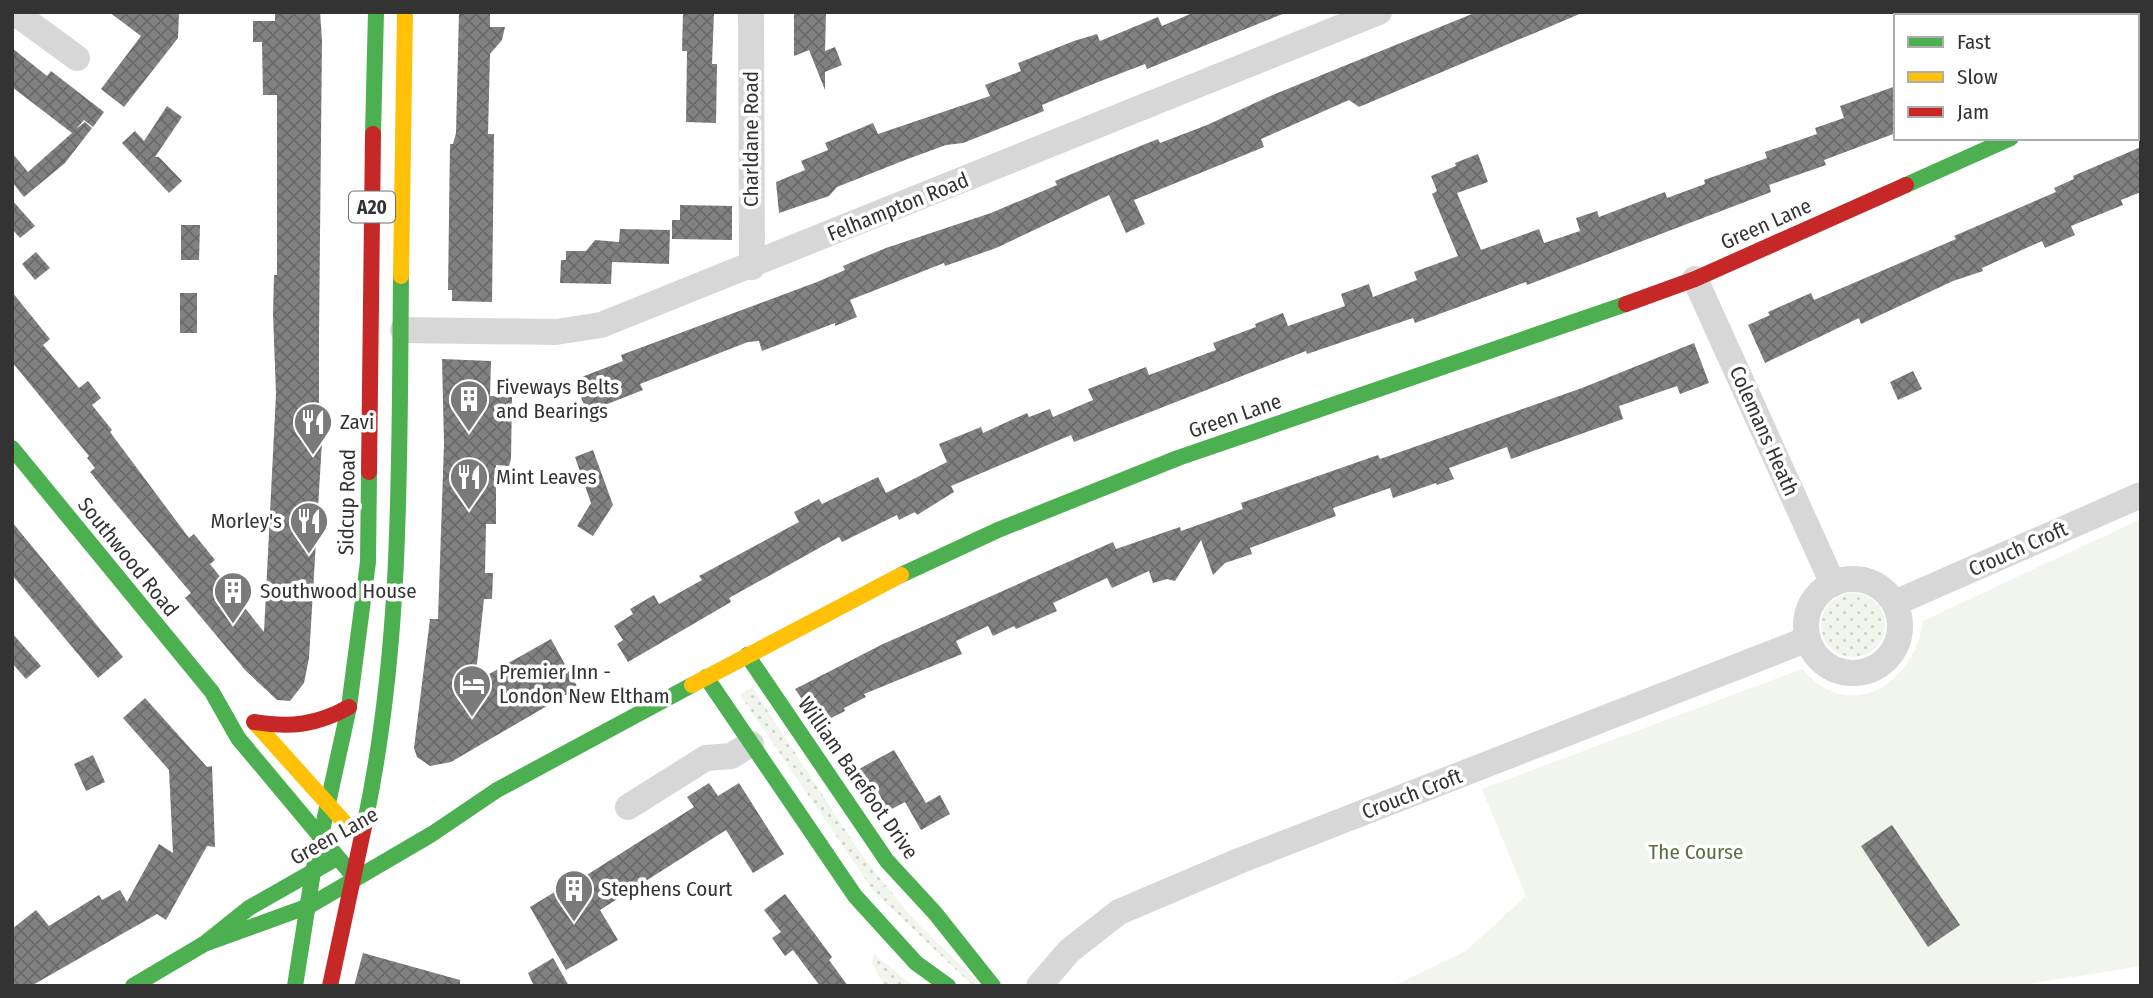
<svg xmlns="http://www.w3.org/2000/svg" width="2153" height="998" font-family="'Fira Sans Condensed',sans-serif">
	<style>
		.grass { fill: url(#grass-dots) }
		.park { fill: #f1f5ed }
		.building { fill: url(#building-cross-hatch) }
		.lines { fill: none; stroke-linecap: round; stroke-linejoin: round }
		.street { stroke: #d7d7d7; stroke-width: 26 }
		.fast { stroke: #4caf50; stroke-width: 16 }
		.slow { stroke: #ffc107; stroke-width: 16 }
		.jam { stroke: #c62828; stroke-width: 16 }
		.labels { text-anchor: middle; stroke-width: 7; stroke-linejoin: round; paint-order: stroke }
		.shield { fill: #fff; stroke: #707070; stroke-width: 2 }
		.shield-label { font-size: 19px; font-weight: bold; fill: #333 }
		.street-label { font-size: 21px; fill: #333; stroke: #fff }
		.poi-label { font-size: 21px; fill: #333; stroke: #fff; text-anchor: start }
		.park-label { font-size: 21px; fill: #56703f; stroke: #fff }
	</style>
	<defs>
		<pattern id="grass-dots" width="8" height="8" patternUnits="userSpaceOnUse" patternTransform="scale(1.75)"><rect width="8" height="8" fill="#f1f5ed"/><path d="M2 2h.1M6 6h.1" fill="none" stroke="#cfd2cc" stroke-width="1.8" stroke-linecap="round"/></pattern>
		<pattern id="building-cross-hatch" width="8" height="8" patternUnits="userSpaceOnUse" patternTransform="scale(1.75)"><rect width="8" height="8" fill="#818181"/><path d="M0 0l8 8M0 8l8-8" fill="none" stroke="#6a6a6a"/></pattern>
	</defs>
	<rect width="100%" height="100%" fill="#fff"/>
	<!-- grass -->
	<g class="grass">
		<circle cx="1853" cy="625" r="32"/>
		<polygon points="752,687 865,860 914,920 978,982 972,985 875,893 740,695"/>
		<polygon points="874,954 912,985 913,986 885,986 872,963"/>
	</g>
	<!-- park -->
	<path class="park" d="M 2141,519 L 2141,966 L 2015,986 L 1393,986 L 1466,951 L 1526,896 L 1482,789 L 1802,669 C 1850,725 1915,684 1923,621 Z"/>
	<!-- building -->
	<g class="building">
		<polygon points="109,12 179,12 178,38 124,107 101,89 141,36"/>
		<polygon points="275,12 320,12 322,40 319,336 319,407 324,408 309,658 304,683 290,701 277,700 246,671 185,598 191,593 111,498 90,472 95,468 87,458 89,456 12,362 12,292 50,339 43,345 79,388 88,381 101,398 92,405 112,430 110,432 189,538 194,534 215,560 210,564 264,632 276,394 273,314 274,275 277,275 277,95 263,95 262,42 253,42 253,21 275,21"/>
		<polygon points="459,12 490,12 490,27 505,27 502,40 490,54 488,134 494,134 492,302 452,301 452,290 448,290 450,144 453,144 456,133"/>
		<polygon points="683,12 714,12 712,64 717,64 716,123 686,122 687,51 682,51"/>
		<polygon points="794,12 826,12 825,51 835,47 842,65 825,72 825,90 809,50 794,56"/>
		<polygon points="1195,12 1285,13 1147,69 1145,64 1093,84 1042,105 1044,111 963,143 946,145 905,160 837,187 829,196 779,213 776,182 805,170 801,161 828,150 825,143 873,123 878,134 990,96 985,85 1021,71 1018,63 1074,41 1097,34 1100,41 1158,17 1162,26"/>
		<polygon points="1477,12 1582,13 1359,107 1349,100 1261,139 1264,147 1134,200 1145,224 1126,233 1109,195 996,248 945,266 944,263 850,300 857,317 835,326 835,323 762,351 759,341 748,342 640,384 643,390 587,412 574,380 623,361 621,355 817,282 845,270 843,266 886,248 991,213 1057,185 1055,181 1105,160 1158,139 1160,143 1207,125 1275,94"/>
		<polygon points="12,48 47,76 51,71 104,112 93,127 84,120 76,129 85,122 92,128 65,163 24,197 12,182 12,153 28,172 72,133 12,87"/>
		<polygon points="1896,86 1896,133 1824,160 1826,165 1769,185 1771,192 1527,285 1526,282 1415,323 1413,318 1307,354 1306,351 1074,442 1071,435 951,486 954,492 917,515 915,512 899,520 897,515 842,542 839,537 729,598 731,602 628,662 617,644 623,640 614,626 633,614 630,609 654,595 659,604 702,580 699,576 799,522 794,512 819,499 822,504 878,477 886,493 947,462 939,444 981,427 983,433 1027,413 1029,417 1050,409 1053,417 1093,400 1088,389 1146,367 1149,375 1216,350 1213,343 1256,327 1255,324 1283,313 1288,326 1345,306 1341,294 1369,284 1373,297 1417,280 1414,272 1458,256 1432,194 1437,191 1431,176 1456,166 1455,163 1478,154 1488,182 1457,193 1481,250 1539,229 1544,243 1580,231 1576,218 1597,211 1599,217 1665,192 1667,198 1705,184 1704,180 1767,158 1765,152 1817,134 1815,128 1844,118 1840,106"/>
		<polygon points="167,106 182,117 155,157 159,157 182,181 169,193 122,143 135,131 144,141"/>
		<polygon points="2141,147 2141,192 2121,200 2123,205 2071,226 2075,235 2045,248 2042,241 1982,268 1983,271 1953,281 1861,324 1859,318 1765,363 1748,325 1770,315 1768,312 1811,293 1814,300 1956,239 1954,236 2056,192 2054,188 2074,179 2073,176"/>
		<polygon points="12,200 35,226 20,238 12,229"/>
		<polygon points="680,205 732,206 732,240 672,239 672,220 680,220"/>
		<polygon points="181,225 200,225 199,260 181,260"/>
		<polygon points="620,229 670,230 669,264 612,262 611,284 560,283 561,260 566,260 566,251 586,251 595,240 619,242"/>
		<polygon points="36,252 50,268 35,280 22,264"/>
		<rect x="180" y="293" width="17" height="40"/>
		<polygon points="1694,343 1709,383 1680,394 1677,386 1619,406 1623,419 1511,459 1507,447 1449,468 1454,479 1437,485 1436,483 1393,498 1390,488 1333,508 1336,516 1250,548 1252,554 1225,563 1213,575 1201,540 1175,581 1167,579 1153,583 1149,571 1112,588 1107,578 1053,603 1057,611 1016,629 1014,626 993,636 988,626 956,641 962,654 864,694 866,697 844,708 845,711 819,724 795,689 883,644 1113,542 1116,549 1180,527 1181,531 1243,509 1241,503 1378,455 1380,459 1582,388"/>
		<polygon points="442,359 491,361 490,396 512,397 511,459 509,466 496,465 496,524 486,524 485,573 493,573 492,599 484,599 475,682 551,639 578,688 451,762 430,766 417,757 414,748 430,619 438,619 444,444"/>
		<polygon points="1913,371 1922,389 1898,400 1890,382"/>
		<polygon points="593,450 613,505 593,536 577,526 591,503 575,457"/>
		<polygon points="12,522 123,657 98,678 12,575"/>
		<polygon points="12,633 41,666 26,679 12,663"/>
		<polygon points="145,698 207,767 212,766 215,847 207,846 166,920 157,914 31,986 12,986 12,929 36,910 49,926 99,895 102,900 120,890 127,902 159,844 173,853 169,770 123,718"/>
		<polygon points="894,750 926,803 940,795 950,814 921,830 905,802 888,811 873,782 867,785 859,769"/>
		<polygon points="93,755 105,782 86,791 74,764"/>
		<polygon points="709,783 718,796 739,783 784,854 753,873 726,830 600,910 618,940 566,970 530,907 581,876 582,878 694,807 687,797"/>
		<polygon points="1892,825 1960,925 1928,947 1861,846"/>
		<polygon points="785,894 832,957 829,960 848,986 820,986 793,950 785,956 772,938 781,932 764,910"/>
		<polygon points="363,953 460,980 460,986 354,986"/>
		<polygon points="553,958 569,986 534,986 528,973"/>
	</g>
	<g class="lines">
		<!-- street -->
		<g class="street">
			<polyline points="14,12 77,58"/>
			<polyline points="751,12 752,267"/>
			<polyline points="1695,279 1833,584"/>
			<polyline points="403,330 556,332 601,325 1379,12"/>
			<circle cx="1853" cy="626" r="47"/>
			<polyline points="1895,603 2141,495"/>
			<polyline points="628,807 706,758 731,756 751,744"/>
			<polyline points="1039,986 1069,951 1119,912 1239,861 1808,639"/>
		</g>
		<!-- fast -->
		<g class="fast">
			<polyline points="2137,82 2141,80"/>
			<polyline points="373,134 376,12"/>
			<polyline points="1906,185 2011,138"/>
			<polyline points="12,448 212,692 238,738 355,878"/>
			<polyline points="901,575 998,530 1178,458 1626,304"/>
			<polyline points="747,655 887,861 935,913 993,986"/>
			<polyline points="706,677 855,896 916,963 948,986"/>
			<path d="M 365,822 C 403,643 399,459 401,276"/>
			<polyline points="204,944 309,906 432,834 497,790 692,685"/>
			<polyline points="133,986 204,944 249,908 335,859"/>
			<polyline points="295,986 313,872 349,707 368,562 369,472"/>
		</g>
		<!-- slow -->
		<g class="slow">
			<polyline points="401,276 405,12"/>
			<polyline points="692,685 901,575"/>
			<polyline points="255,723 345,823"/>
		</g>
		<!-- jam -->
		<g class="jam">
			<polyline points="1626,304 1695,279 1906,185"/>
			<polyline points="369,472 373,134"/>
			<path d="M 254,722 C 290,728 317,725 349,707"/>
			<polyline points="330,986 365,822"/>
		</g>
	</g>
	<!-- icons -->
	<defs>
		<g id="building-pin" transform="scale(2.0125)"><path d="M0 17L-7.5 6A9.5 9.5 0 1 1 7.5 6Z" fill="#7a7a7a" stroke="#fff"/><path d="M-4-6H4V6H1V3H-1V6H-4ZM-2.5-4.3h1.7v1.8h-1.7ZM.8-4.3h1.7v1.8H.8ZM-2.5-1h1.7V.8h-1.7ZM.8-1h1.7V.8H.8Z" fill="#fff"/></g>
		<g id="restaurant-pin" transform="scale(2.0125)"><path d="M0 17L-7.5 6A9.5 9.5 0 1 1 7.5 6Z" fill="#7a7a7a" stroke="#fff"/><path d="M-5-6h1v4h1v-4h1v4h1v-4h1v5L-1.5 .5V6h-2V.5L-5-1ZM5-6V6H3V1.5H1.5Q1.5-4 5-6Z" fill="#fff"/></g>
		<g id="hotel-pin" transform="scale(2.0125)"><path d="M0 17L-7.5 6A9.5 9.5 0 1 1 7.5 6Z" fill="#7a7a7a" stroke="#fff"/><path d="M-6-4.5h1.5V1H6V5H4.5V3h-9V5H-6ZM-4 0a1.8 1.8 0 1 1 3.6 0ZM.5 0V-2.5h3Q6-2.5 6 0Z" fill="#fff"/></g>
	</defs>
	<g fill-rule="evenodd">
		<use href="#building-pin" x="469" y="399"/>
		<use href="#restaurant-pin" x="313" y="422"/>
		<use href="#restaurant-pin" x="469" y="477"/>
		<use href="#restaurant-pin" x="309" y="521"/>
		<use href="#building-pin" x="233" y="591"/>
		<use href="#hotel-pin" x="472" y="684"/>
		<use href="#building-pin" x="574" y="889"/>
	</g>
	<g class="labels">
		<!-- shield labels -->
		<rect class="shield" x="349" y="191.5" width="46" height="31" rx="5"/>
		<g class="shield-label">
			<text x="372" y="214">A20</text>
		</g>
		<!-- street labels -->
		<g class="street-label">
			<text transform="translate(751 139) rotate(-90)" y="7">Charldane Road</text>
			<text transform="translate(898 207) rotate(-22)" y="7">Felhampton Road</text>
			<text transform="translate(1766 224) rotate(-24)" y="7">Green Lane</text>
			<text transform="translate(1235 416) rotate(-19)" y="7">Green Lane</text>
			<text transform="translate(1764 431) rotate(66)" y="7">Colemans Heath</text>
			<text transform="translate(347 502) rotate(-89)" y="7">Sidcup Road</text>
			<text transform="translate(2018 549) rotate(-24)" y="7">Crouch Croft</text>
			<text transform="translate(128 557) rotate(51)" y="7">Southwood Road</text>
			<text transform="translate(858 778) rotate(55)" y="7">William Barefoot Drive</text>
			<text transform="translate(1412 794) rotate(-21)" y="7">Crouch Croft</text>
			<text transform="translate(334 836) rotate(-29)" y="7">Green Lane</text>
		</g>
		<!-- poi labels -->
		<g class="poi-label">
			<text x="496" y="394">Fiveways Belts<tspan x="496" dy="24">and Bearings</tspan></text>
			<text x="340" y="429">Zavi</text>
			<text x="496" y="484">Mint Leaves</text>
			<text x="282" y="528" text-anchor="end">Morley's</text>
			<text x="260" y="598">Southwood House</text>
			<text x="499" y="679">Premier Inn -<tspan x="499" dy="24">London New Eltham</tspan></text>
			<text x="601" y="896">Stephens Court</text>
		</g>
		<!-- park labels -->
		<g class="park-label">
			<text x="1696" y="859">The Course</text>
		</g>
	</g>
	<!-- border -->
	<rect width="2153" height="998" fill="none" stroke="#333333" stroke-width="28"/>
	<!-- legend -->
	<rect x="1894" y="14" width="245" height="126" fill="#ffffff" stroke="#adadad" stroke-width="2"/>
	<rect x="1908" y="37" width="35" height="10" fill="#4caf50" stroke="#adadad" stroke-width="2"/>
	<text x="1957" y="49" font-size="21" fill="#333333">Fast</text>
	<rect x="1908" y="72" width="35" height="10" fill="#ffc107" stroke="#adadad" stroke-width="2"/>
	<text x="1957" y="84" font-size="21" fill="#333333">Slow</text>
	<rect x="1908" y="107" width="35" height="10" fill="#c62828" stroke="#adadad" stroke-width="2"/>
	<text x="1957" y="119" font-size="21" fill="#333333">Jam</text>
</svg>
